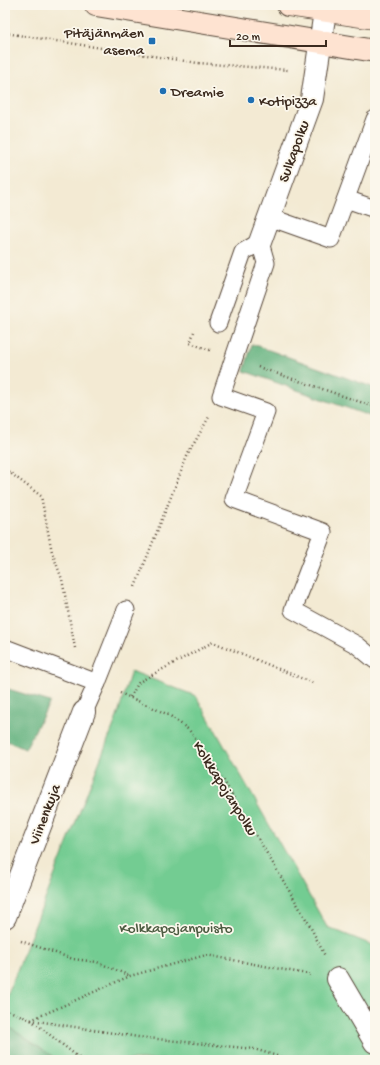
<svg xmlns="http://www.w3.org/2000/svg" width="380" height="1065" font-family="'Gochi Hand',sans-serif">
	<style>
		.green { fill: #73cc92; stroke: #577b58 }
		.forest { fill: #5eb07c; stroke: #4c6d4d }
		.lines { fill: none; stroke-linecap: round; stroke-linejoin: round }
		.service-casing { stroke: #574739; stroke-width: 19 }
		.minor-casing { stroke: #574739; stroke-width: 24 }
		.secondary-casing { stroke: #574739; stroke-width: 24 }
		.path { stroke: #574739; stroke-width: 2.5; stroke-dasharray: 1 3; stroke-linecap: butt }
		.service { stroke: #fff; stroke-width: 17 }
		.minor { stroke: #fff; stroke-width: 22 }
		.secondary { stroke: #fee3d1; stroke-width: 22 }
		.poi-dot { fill: #1f6fb2; stroke: #fbf7ec; stroke-width: 1.5 }
		.labels { text-anchor: middle; stroke-width: 3.5; stroke-linejoin: round; paint-order: stroke }
		.poi-label { font-size: 15px; fill: #3b2a1e; stroke: #fbf7ec; text-anchor: start }
		.street-label { font-size: 15px; fill: #3b2a1e; stroke: #fbf7ec }
		.park-label { font-size: 15px; fill: #4c5b41; stroke: #fbf7ec }
	</style>
	<rect width="100%" height="100%" fill="#fbf7ec"/>
	<filter id="ink" filterUnits="userSpaceOnUse"><feTurbulence type="fractalNoise" baseFrequency=".025" numOctaves="2"/><feDisplacementMap in="SourceGraphic" scale="8" xChannelSelector="R" yChannelSelector="G"/><feConvolveMatrix kernelMatrix="1 2 1 2 8 2 1 2 1" color-interpolation-filters="sRGB"/></filter>
	<filter id="wash" filterUnits="userSpaceOnUse"><feTurbulence type="fractalNoise" baseFrequency=".012" numOctaves="4" result="noise"/><feDisplacementMap in="SourceGraphic" scale="16" xChannelSelector="R" yChannelSelector="G"/><feGaussianBlur stdDeviation="0.9" result="paint"/><feColorMatrix in="noise" values="0 0 0 0 0 0 0 0 0 0 0 0 0 0 0 0 0 1.4 0 .05"/><feComposite in="paint" operator="in"/></filter>
	<g filter="url(#wash)">
		<rect width="100%" height="100%" fill="#f3ead3"/>
		<!-- green -->
		<polygon class="green" points="131,671 196,696 327,927 375,946 375,1060 5,1060 5,1001 117,717"/>
		<!-- forest -->
		<g class="forest">
			<polygon points="252,344 375,388 375,418 244,371"/>
			<polygon points="5,688 50,702 25,749 5,740"/>
			<polygon points="5,1024 58,1060 5,1060"/>
		</g>
	</g>
	<g filter="url(#ink)">
		<g class="lines">
			<!-- service casing -->
			<g class="service-casing">
				<g id="service">
					<polyline points="346,199 375,209"/>
					<polyline points="269,217 331,239 375,119"/>
					<polyline points="218,323 243,252 260,242 266,263 221,396 266,412 234,499 323,532 293,610 357,645 375,660"/>
					<polyline points="5,648 97,683"/>
					<polyline points="84,712 97,683 126,610"/>
				</g>
			</g>
			<!-- minor casing -->
			<g class="minor-casing">
				<g id="minor">
					<polyline points="260,242 312,99 325,11"/>
					<polyline points="5,917 84,712"/>
					<polyline points="338,979 375,1042"/>
				</g>
			</g>
			<!-- secondary casing -->
			<g class="secondary-casing">
				<g id="secondary">
					<polyline points="96,5 375,51"/>
					<polyline points="288,5 375,18"/>
				</g>
			</g>
			<!-- path -->
			<g class="path">
				<polyline points="5,33 198,63 288,70"/>
				<polyline points="194,332 190,343 210,350"/>
				<polyline points="258,367 375,407"/>
				<polyline points="5,469 41,496 52,552 62,579 75,648"/>
				<polyline points="135,587 188,454 209,417"/>
				<polyline points="120,693 169,715 189,730 209,756 309,924 325,956"/>
				<polyline points="130,697 139,682 213,642 313,683"/>
				<polyline points="21,941 73,959 97,962 130,976"/>
				<polyline points="5,1009 31,1020 82,1060"/>
				<polyline points="31,1020 130,976 206,955 312,975"/>
				<polyline points="31,1020 138,1037 254,1049 290,1060"/>
			</g>
			<!-- service -->
			<use href="#service" class="service"/>
			<!-- minor -->
			<use href="#minor" class="minor"/>
			<!-- secondary -->
			<use href="#secondary" class="secondary"/>
		</g>
	</g>
	<!-- markers -->
	<g class="poi-dot">
		<rect x="148" y="37" width="8" height="8" rx="2"/>
		<circle cx="163" cy="91" r="4"/>
		<circle cx="251" cy="100" r="4"/>
	</g>
	<g class="labels">
		<!-- poi labels -->
		<g class="poi-label">
			<text x="144" y="37" text-anchor="end">Pitäjänmäen<tspan x="144" dy="17">asema</tspan></text>
			<text x="171" y="96">Dreamie</text>
			<text x="259" y="105">Kotipizza</text>
		</g>
		<!-- street labels -->
		<g class="street-label">
			<text transform="translate(293 151) rotate(-70)" y="5">Sulkapolku</text>
			<text transform="translate(226 788) rotate(58)" y="5">Kolkkapojanpolku</text>
			<text transform="translate(44 814) rotate(-69)" y="5">Viinenkuja</text>
		</g>
		<!-- park labels -->
		<g class="park-label">
			<text x="176" y="932">Kolkkapojanpuisto</text>
		</g>
	</g>
	<!-- margin -->
	<rect width="380" height="1065" fill="none" stroke="#fbf7ec" stroke-width="20"/>
	<!-- scale -->
	<path d="M230 40v6h96v-6" fill="none" stroke="#3b2a1e" stroke-width="2"/>
	<text x="236" y="40" font-size="12" fill="#3b2a1e" stroke="#fbf7ec" stroke-width="3" paint-order="stroke">20 m</text>
</svg>
